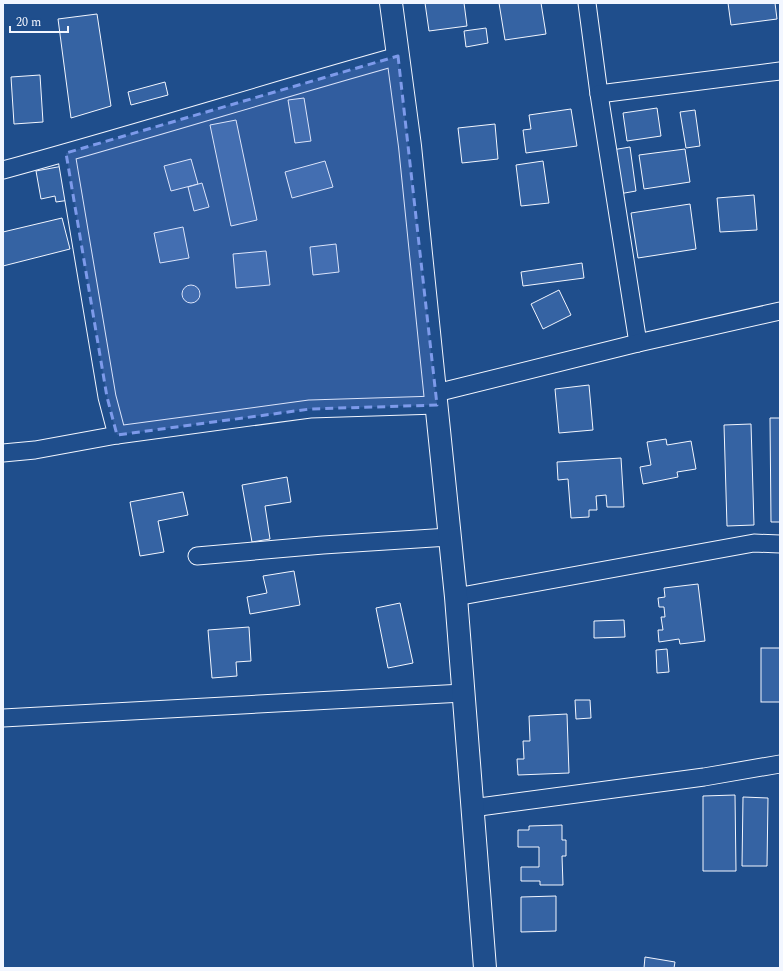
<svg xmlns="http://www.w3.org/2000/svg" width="783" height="971" font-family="Spectral,serif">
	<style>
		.building { fill: #3563a3; stroke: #f2f6ff }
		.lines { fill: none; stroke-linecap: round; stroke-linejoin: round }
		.street-casing { stroke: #f2f6ff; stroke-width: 19 }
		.secondary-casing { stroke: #f2f6ff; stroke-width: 24 }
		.street { stroke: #1f4e8c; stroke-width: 17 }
		.secondary { stroke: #1f4e8c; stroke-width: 22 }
		.marked { fill: #7d9aea; fill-opacity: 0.2; stroke: #7d9aea; stroke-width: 3; stroke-dasharray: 8 5; stroke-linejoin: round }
	</style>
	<rect width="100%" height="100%" fill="#1f4e8c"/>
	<!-- building -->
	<g class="building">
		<polygon points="425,3 464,3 467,26 429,31"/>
		<polygon points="499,3 541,3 546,34 505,40"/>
		<polygon points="728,3 775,3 777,19 731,25"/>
		<polygon points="97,14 111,106 71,118 58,19"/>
		<polygon points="486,28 488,43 466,47 464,31"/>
		<polygon points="40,75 43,122 14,124 11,77"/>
		<polygon points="165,82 168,95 131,105 128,92"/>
		<polygon points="304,98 311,141 295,143 288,100"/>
		<polygon points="657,108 661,136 627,141 623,113"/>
		<polygon points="571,109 577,146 526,153 523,130 531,129 529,115"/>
		<polygon points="695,110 700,146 686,148 680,112"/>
		<polygon points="236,120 257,220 231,226 210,125"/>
		<polygon points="495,124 498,159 462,163 458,128"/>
		<polygon points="630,147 636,191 619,194 612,150"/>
		<polygon points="685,149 690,182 644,189 639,155"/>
		<polygon points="191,159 198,184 171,191 164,166"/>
		<polygon points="325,161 333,187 292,198 285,172"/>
		<polygon points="543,161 549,203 521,206 516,165"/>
		<polygon points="63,166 70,200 56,202 55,196 41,199 36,171"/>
		<polygon points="202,183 209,207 194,211 188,187"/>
		<polygon points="754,195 757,230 720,232 717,198"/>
		<polygon points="690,204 696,249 638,258 631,213"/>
		<polygon points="62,218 70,249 3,266 3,232"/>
		<polygon points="183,227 189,258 160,263 154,233"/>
		<polygon points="336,244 339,272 313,275 310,247"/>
		<polygon points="266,251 270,285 236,288 233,254"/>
		<polygon points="582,263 584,278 523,286 521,272"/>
		<circle cx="191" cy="294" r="9"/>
		<polygon points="559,290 571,315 543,329 531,304"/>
		<polygon points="589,385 593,430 559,433 555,389"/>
		<polygon points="770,418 780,418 780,522 771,522"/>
		<polygon points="751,424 754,525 727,526 724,425"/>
		<polygon points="666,439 667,445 691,441 696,469 677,472 678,477 643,484 640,467 651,465 647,442"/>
		<polygon points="621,458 624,507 607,507 606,495 596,496 597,510 589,510 589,517 571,518 568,479 558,480 557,462"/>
		<polygon points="287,477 291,502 265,506 270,539 252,542 242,485"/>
		<polygon points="183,492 188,515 158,521 164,552 140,556 130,502"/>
		<polygon points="294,571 300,605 250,614 247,597 267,593 263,576"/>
		<polygon points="698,584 705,641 680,644 679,639 659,642 658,630 663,630 661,617 665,617 664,607 659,607 658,598 665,597 664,588"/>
		<polygon points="400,603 413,663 388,668 376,608"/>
		<polygon points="624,620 625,637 594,638 594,621"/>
		<polygon points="249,627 251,661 236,662 237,676 212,678 208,630"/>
		<rect x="761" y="648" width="19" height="54"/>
		<polygon points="667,649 669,672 657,673 656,650"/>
		<polygon points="575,700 590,700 591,718 576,719"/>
		<polygon points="567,714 569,773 518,775 517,759 524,759 523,741 530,741 529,716"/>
		<polygon points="735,795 736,871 703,871 703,796"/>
		<polygon points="743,797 768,798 767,866 742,866"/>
		<polygon points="562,825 562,840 566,840 566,856 562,856 563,885 540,885 540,881 521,881 521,867 539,867 539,847 518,847 518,830 529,830 529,826"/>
		<polygon points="556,896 556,931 521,932 521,897"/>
		<polygon points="645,957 675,962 674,968 644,968"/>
	</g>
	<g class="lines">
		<!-- street casing -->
		<g class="street-casing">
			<g id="street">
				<polyline points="587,3 599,94 638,343"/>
				<polyline points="599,94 780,71"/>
				<polyline points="66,153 107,397 117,435"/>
				<path d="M 3,170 C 135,134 266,93 398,56"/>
				<polyline points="436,393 638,343 780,311"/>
				<polyline points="3,453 35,450 117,435 310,409 437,405"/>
				<polyline points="197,556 323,545 449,537"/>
				<polyline points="456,597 754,543 780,544"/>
				<polyline points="3,718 463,693"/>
				<polyline points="472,808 704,777 780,764"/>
			</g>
		</g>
		<!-- secondary casing -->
		<g class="secondary-casing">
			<polyline id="secondary" points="391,3 410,146 456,597 485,968"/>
		</g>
		<!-- street -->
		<use href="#street" class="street"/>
		<!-- secondary -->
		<use href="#secondary" class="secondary"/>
	</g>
	<!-- marked area -->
	<path class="marked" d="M 398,56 L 437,405 L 310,409 L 117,435 L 107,397 L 66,153 Z"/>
	<!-- border -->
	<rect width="783" height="971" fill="none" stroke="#f2f6ff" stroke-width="8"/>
	<!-- scale -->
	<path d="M10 26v6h58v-6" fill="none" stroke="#f2f6ff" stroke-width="2"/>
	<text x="16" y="26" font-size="12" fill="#f2f6ff" stroke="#1f4e8c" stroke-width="3" paint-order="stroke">20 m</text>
</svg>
